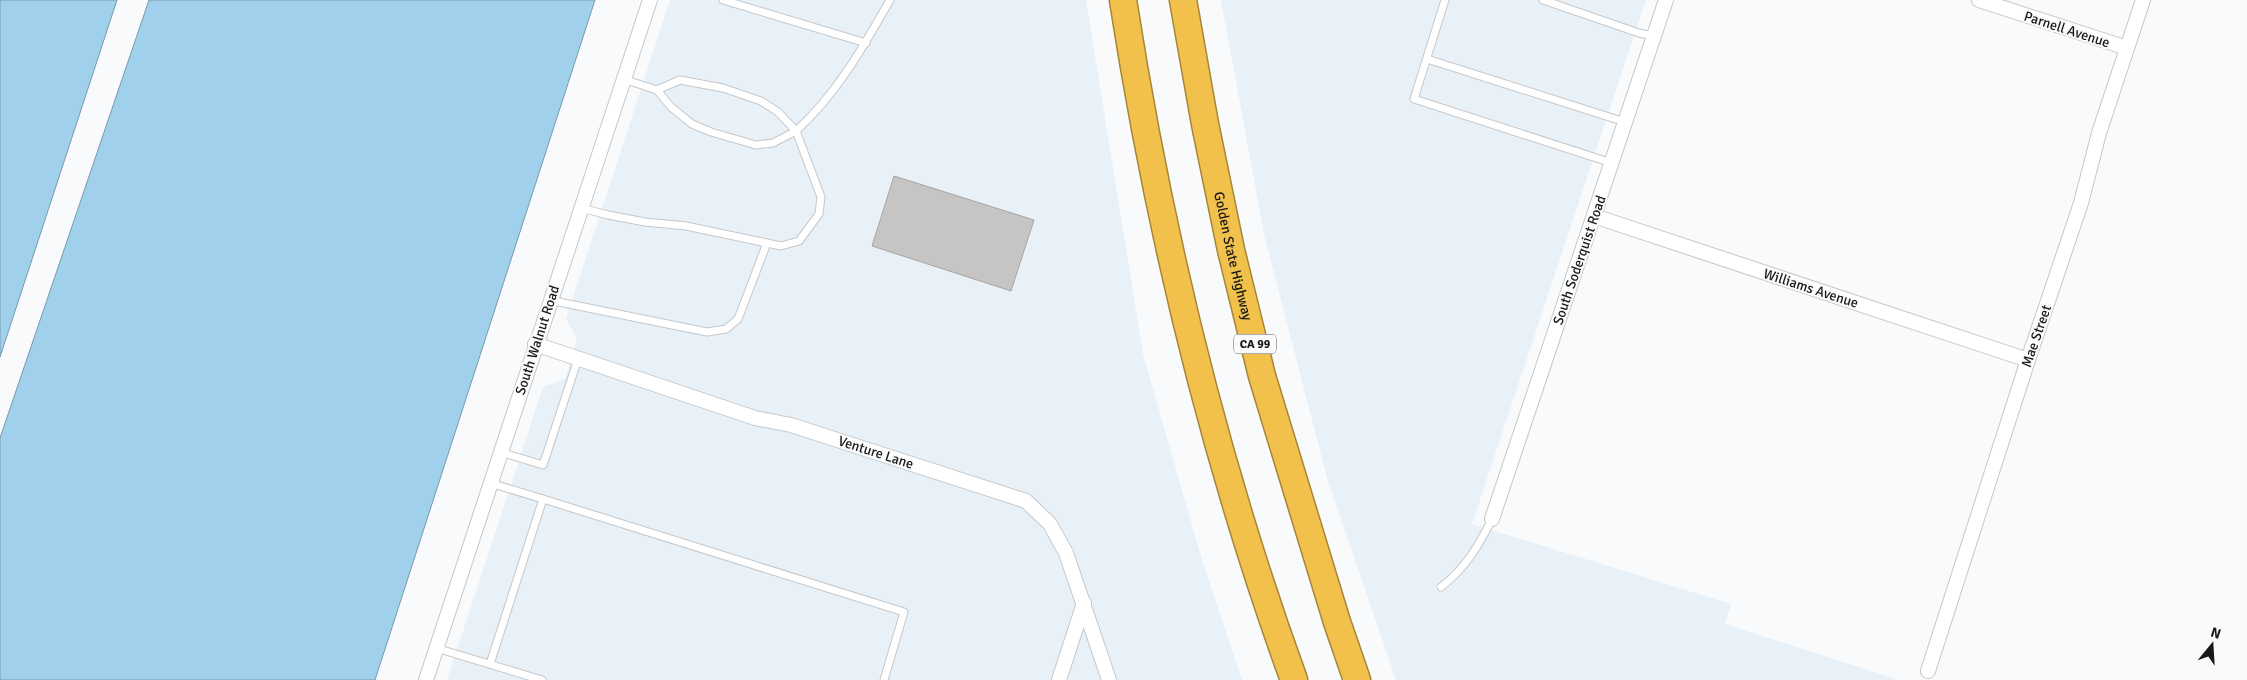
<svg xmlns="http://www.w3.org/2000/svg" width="2247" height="680" font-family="Signika,sans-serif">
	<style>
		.built { fill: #e9f1f8 }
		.water { fill: #a1d0ed; stroke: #7899ad }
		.building { fill: #c7c5c4; stroke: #a6a4a2 }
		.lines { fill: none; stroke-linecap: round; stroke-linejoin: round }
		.service-casing { stroke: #c5c7c9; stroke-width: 9 }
		.minor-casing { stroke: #c5c7c9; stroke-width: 16 }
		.motorway-casing { stroke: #a5863a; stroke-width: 29 }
		.service { stroke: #fff; stroke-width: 7 }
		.minor { stroke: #fff; stroke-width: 14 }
		.motorway { stroke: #f1c14b; stroke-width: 26 }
		.labels { text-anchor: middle; stroke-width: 4; stroke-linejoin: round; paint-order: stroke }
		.shield { fill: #f8fafb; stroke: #5b5c5d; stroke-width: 1 }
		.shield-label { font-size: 12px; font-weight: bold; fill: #181819 }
		.street-label { font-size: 14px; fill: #181819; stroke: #f8fafb }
	</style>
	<rect width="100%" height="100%" fill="#f8fafb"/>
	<!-- built -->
	<g class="built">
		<polygon points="670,0 1086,0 1143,354 1202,560 1242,680 447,680 543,387 565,379 577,338 566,319"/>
		<polygon points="1221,0 1646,0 1472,524 1731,604 1725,624 1899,680 1396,680 1327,478 1264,234"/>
	</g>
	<!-- water -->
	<g class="water">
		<polygon points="0,0 117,0 0,357"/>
		<polygon points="149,0 595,0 375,680 0,680 0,438"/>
	</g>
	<!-- building -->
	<polygon class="building" points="894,176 1034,220 1011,291 872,246"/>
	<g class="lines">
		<!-- service casing -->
		<g class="service-casing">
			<g id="service">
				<polyline points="723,0 866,43"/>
				<polyline points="1445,0 1414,99 1612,163"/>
				<polyline points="1543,0 1639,33 1654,36"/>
				<polyline points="1427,59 1625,122"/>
				<polyline points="623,79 657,90 671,107 692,124 711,132 756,145 773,143 796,131 778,112 761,101 723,88 680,80 657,90"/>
				<path d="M 581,208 L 608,215 L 645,222 L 686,226 L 781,246 L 799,241 L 819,214 L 821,197 L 796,131 C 837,94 863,47 890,0"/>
				<polyline points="549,300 707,332 726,329 738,319 767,243"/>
				<polyline points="500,452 543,465 578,359"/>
				<polyline points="490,483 543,499 490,664"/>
				<polyline points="543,499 904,612 884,680"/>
				<path d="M 1441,587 C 1465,569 1479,545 1492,519"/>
				<polyline points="436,648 542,680"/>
			</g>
		</g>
		<!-- minor casing -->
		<g class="minor-casing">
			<g id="minor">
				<polyline points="1979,0 2127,48"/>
				<polyline points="1594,216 2028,360"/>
				<polyline points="535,344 755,418 791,425 1026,501 1050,524 1066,553 1109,680"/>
				<polyline points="1492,519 1666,0"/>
				<polyline points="1928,671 2028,360 2081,203 2099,133 2143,0"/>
				<polyline points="426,680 650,0"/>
				<polyline points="1059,680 1084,603"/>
			</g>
		</g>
		<!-- motorway casing -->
		<g class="motorway-casing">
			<g id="motorway">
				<path d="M 1123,0 C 1159,231 1214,460 1294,680"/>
				<path id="s1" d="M 1183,0 L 1205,124 L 1231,250 L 1262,376 L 1337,622 L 1357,680"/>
			</g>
		</g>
		<!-- service -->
		<use href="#service" class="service"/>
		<!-- minor -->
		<use href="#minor" class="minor"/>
		<!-- motorway -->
		<use href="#motorway" class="motorway"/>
	</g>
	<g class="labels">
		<!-- shield labels -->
		<rect class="shield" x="1234" y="334.5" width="42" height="19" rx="4"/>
		<g class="shield-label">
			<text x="1255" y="348">CA 99</text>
		</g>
		<!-- street labels -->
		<g class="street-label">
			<text transform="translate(2067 29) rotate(18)" y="5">Parnell Avenue</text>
			<text dy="5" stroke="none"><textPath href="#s1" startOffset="261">Golden State Highway</textPath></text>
			<text transform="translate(1579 260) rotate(-71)" y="5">South Soderquist Road</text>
			<text transform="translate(1811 288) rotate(18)" y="5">Williams Avenue</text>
			<text transform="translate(2036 336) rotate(-71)" y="5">Mae Street</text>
			<text transform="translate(537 340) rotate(-72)" y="5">South Walnut Road</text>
			<text transform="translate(876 452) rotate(18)" y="5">Venture Lane</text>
		</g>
	</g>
	<!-- north arrow -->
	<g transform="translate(2212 645) rotate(18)" stroke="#f8fafb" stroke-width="4" paint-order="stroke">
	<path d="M0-4L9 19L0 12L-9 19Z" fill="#181819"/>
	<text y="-8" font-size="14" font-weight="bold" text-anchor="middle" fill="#181819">N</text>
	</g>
</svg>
